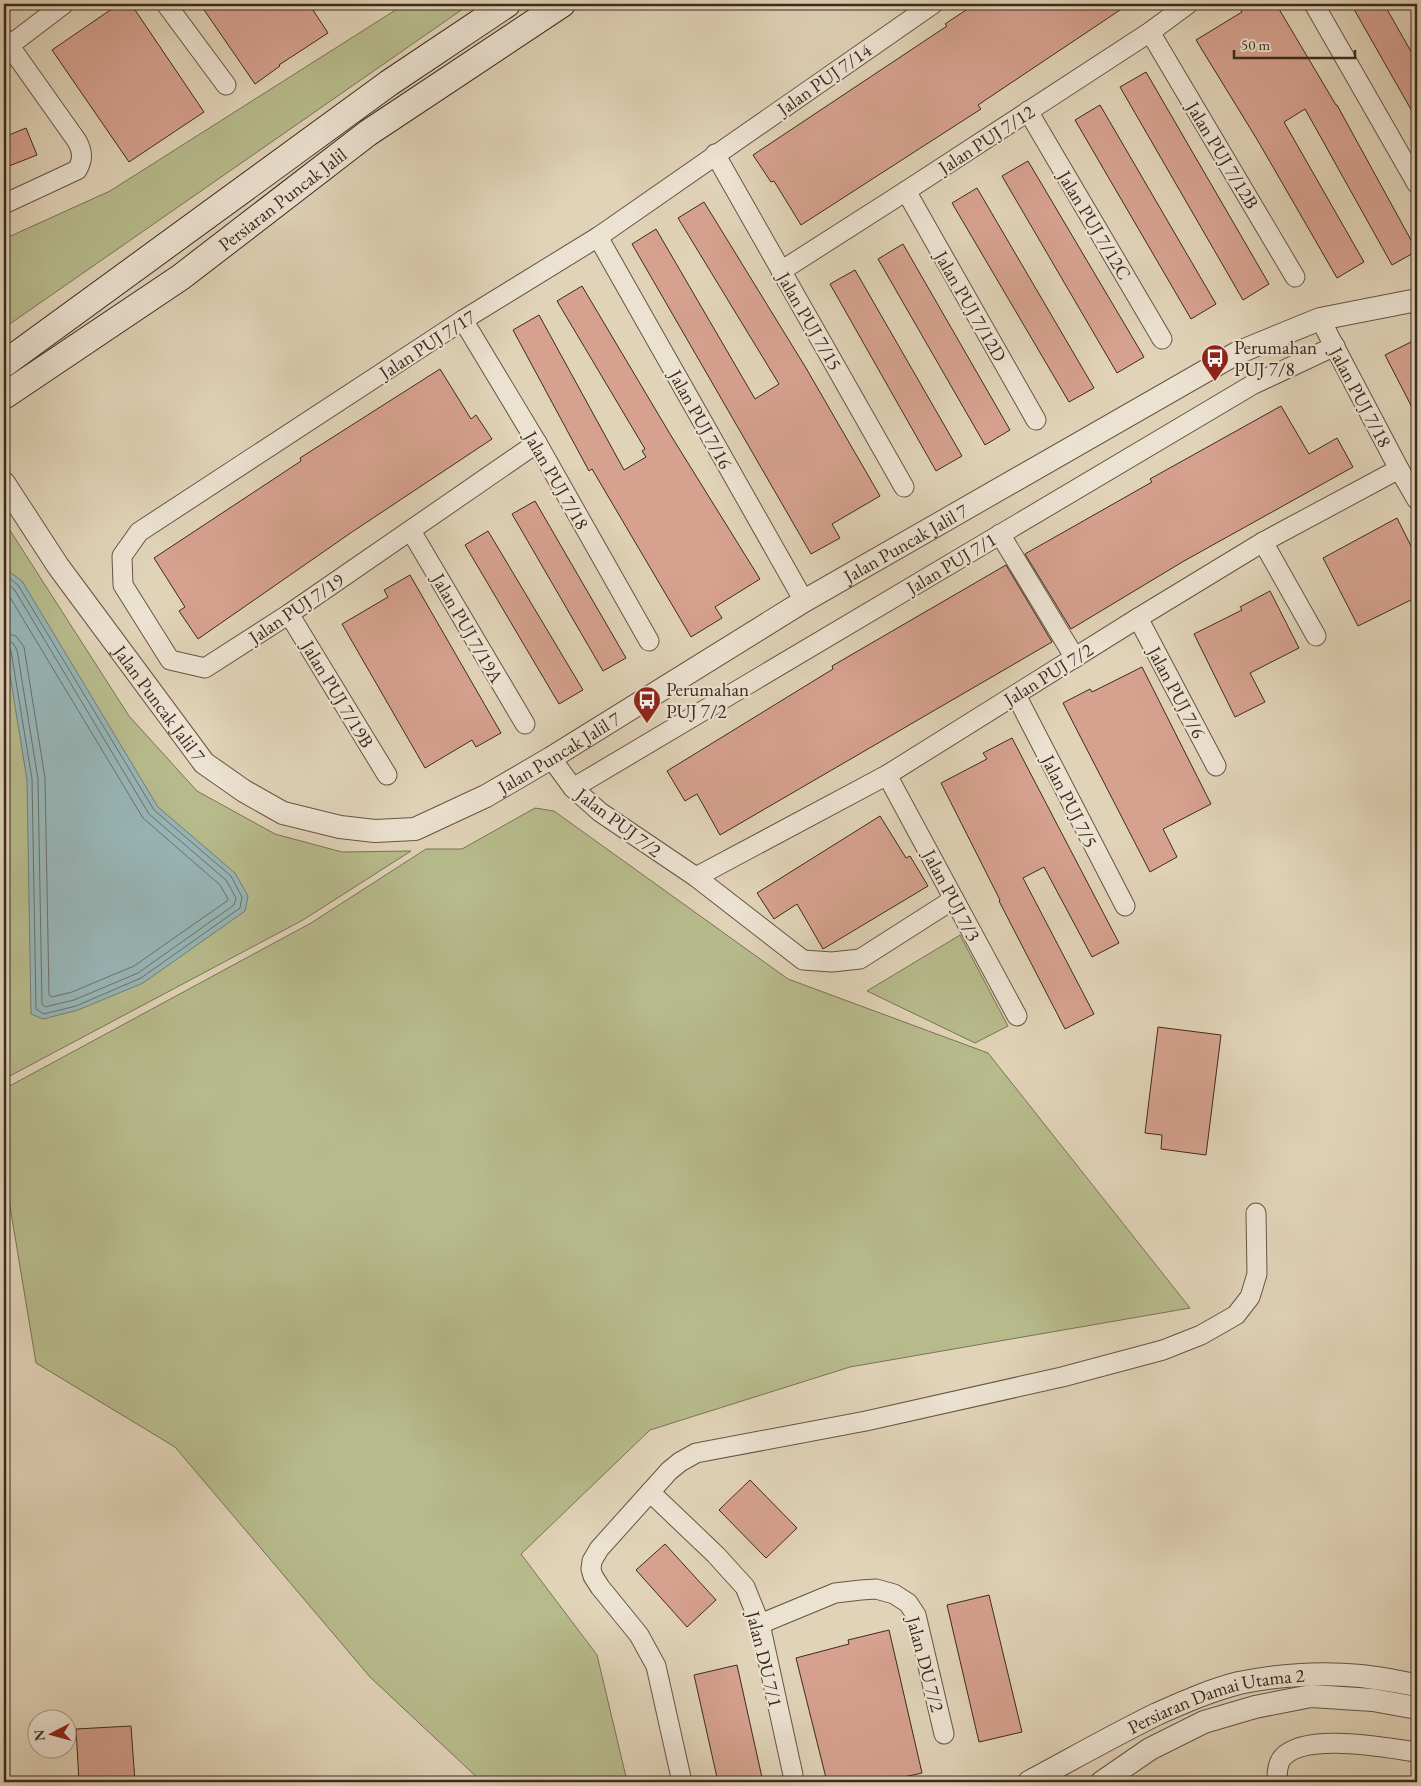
<svg xmlns="http://www.w3.org/2000/svg" width="1421" height="1786" font-family="'EB Garamond',serif">
	<style>
		.green { fill: #b7bb8c; stroke: #7a7356 }
		.water { fill: #97b6b7; stroke: #737e7a }
		.lines { fill: none; stroke-linecap: round; stroke-linejoin: round }
		.shore { stroke: #6a706b; stroke-width: 1 }
		.building { fill: #d6a18f; stroke: #3c2b1f }
		.minor-casing { stroke: #655545; stroke-width: 21 }
		.tertiary-casing { stroke: #655545; stroke-width: 24 }
		.secondary-casing { stroke: #3c2b1f; stroke-width: 28 }
		.minor { stroke: #ece2d1; stroke-width: 19 }
		.tertiary { stroke: #ece2d1; stroke-width: 22 }
		.secondary { stroke: #ece2d1; stroke-width: 26 }
		.labels { text-anchor: middle; stroke-width: 4.5; stroke-linejoin: round; paint-order: stroke }
		.street-label { font-size: 19px; fill: #3c2b1f; stroke: #ece2d1 }
		.poi-label { font-size: 19px; fill: #3c2b1f; stroke: #ece2d1; text-anchor: start }
	</style>
	<rect width="100%" height="100%" fill="#e1d3b8"/>
	<filter id="stains"><feTurbulence type="fractalNoise" baseFrequency=".004" numOctaves="4"/><feColorMatrix values="0 0 0 0 .2 0 0 0 0 .09 0 0 0 0 .02 0 0 0 .5 -.17"/></filter>
	<radialGradient id="worn" r=".72"><stop offset=".6" stop-color="#630" stop-opacity="0"/><stop offset="1" stop-color="#630" stop-opacity=".3"/></radialGradient>
	<!-- green -->
	<g class="green">
		<polygon points="405,4 470,4 4,328 4,239 110,191"/>
		<polygon points="4,521 129,716 197,791 275,834 342,852 411,851 303,920 6,1078 4,1054"/>
		<polygon points="535,808 554,811 788,979 988,1053 1190,1308 850,1367 650,1430 521,1554 597,1655 627,1781 620,1782 482,1782 370,1677 175,1447 36,1363 4,1170 4,1089 311,923 426,849 462,849"/>
		<polygon points="960,935 1008,1026 975,1043 867,991"/>
	</g>
	<!-- water -->
	<polygon class="water" points="4,568 22,581 158,807 235,873 248,896 245,911 143,983 78,1010 43,1019 31,1014 27,780 4,638"/>
	<g class="lines">
		<!-- shore -->
		<g class="shore">
			<polyline points="4,574 18,585 154,810 231,876 242,897 240,908 141,978 76,1006 44,1014 36,1009 32,779 11,651 8,647 4,647"/>
			<polyline points="4,582 14,589 149,814 226,880 236,898 234,905 138,973 74,1000 45,1007 42,1004 38,779 17,650 13,643 4,640"/>
			<polyline points="4,591 8,594 143,818 220,885 228,899 227,901 134,966 72,992 52,997 49,995 45,778 24,647 16,636 4,633"/>
		</g>
	</g>
	<!-- building -->
	<g class="building">
		<polygon points="119,4 131,4 204,112 129,162 52,50"/>
		<polygon points="200,4 309,4 328,33 279,65 280,66 255,84"/>
		<polygon points="975,4 1129,4 978,105 981,109 801,225 774,181 771,182 753,155 947,26 945,24"/>
		<polygon points="1237,4 1276,4 1336,105 1337,105 1417,251 1392,265 1305,109 1284,122 1364,262 1337,278 1258,141 1196,40 1242,12"/>
		<polygon points="1351,4 1384,4 1417,62 1417,120"/>
		<polygon points="1146,72 1269,284 1243,300 1120,87"/>
		<polygon points="1100,105 1216,304 1191,319 1075,120"/>
		<polygon points="26,128 37,155 4,168 4,137"/>
		<polygon points="1028,161 1144,357 1117,373 1002,176"/>
		<polygon points="977,188 1094,388 1069,402 952,203"/>
		<polygon points="704,202 806,368 880,496 832,524 840,538 811,554 632,244 656,229 755,399 779,384 678,218"/>
		<polygon points="903,244 1010,430 985,445 878,259"/>
		<polygon points="855,270 962,456 936,471 830,284"/>
		<polygon points="582,286 670,434 760,579 715,607 722,618 691,637 592,469 589,471 513,330 539,315 624,470 646,457 642,451 645,449 557,301"/>
		<polygon points="1411,342 1417,353 1417,417 1385,355"/>
		<polygon points="440,369 471,419 476,415 492,439 352,532 198,639 179,611 185,607 154,558 301,461 300,458"/>
		<polygon points="1281,406 1309,454 1337,438 1353,467 1184,561 1071,629 1025,554 1152,482 1150,479"/>
		<polygon points="535,501 626,658 603,671 512,514"/>
		<polygon points="1397,518 1417,558 1417,597 1358,626 1323,558"/>
		<polygon points="488,531 583,690 559,704 465,545"/>
		<polygon points="1006,565 1052,642 720,835 697,794 685,801 667,771 833,669 832,666"/>
		<polygon points="410,575 501,733 476,747 472,740 425,768 342,624 388,597 384,590"/>
		<polygon points="1270,591 1299,648 1250,673 1265,702 1235,717 1194,634 1242,610 1240,607"/>
		<polygon points="1142,667 1211,804 1163,829 1177,857 1150,872 1063,703 1090,689 1092,692"/>
		<polygon points="1012,738 1119,943 1092,957 1044,867 1023,878 1094,1014 1065,1029 999,901 1000,900 941,783 987,759 983,753"/>
		<polygon points="880,816 906,858 910,856 928,886 823,949 797,904 774,919 757,893"/>
		<polygon points="1158,1027 1221,1035 1206,1155 1161,1149 1162,1135 1145,1133"/>
		<polygon points="750,1480 797,1528 766,1558 719,1510"/>
		<polygon points="665,1544 716,1600 687,1627 636,1570"/>
		<polygon points="989,1595 1022,1732 979,1742 947,1605"/>
		<polygon points="889,1630 922,1773 881,1782 827,1782 796,1658 849,1644 848,1640"/>
		<polygon points="737,1665 763,1782 718,1782 694,1675"/>
		<polygon points="131,1726 135,1782 79,1782 76,1729"/>
	</g>
	<g class="lines">
		<!-- minor casing -->
		<g class="minor-casing">
			<g id="minor">
				<polyline points="166,4 226,85"/>
				<polyline points="1314,4 1417,184"/>
				<polyline points="1150,32 1295,277"/>
				<path d="M 4,38 L 77,141 C 83,152 83,160 77,170 L 4,204"/>
				<polyline points="4,48 10,45 64,4"/>
				<polyline points="1028,111 1162,339"/>
				<polyline points="715,154 904,487"/>
				<polyline points="906,191 1036,420"/>
				<polyline points="598,237 804,601"/>
				<polyline points="781,271 906,191 1150,32 1188,4"/>
				<polyline points="1320,319 1399,469 1417,500"/>
				<polyline points="463,320 537,443 649,641"/>
				<polyline points="537,443 289,614 205,668 170,660 123,585 122,556 139,532 463,320 598,237 933,4"/>
				<polyline points="411,531 525,724"/>
				<polyline points="1000,534 1075,658"/>
				<polyline points="1263,542 1316,636"/>
				<polyline points="289,614 387,775"/>
				<polyline points="1138,618 1216,766"/>
				<polyline points="1016,695 1125,906"/>
				<polyline points="551,758 573,788 600,812 696,877 803,960 832,962 860,959 954,899"/>
				<polyline points="887,775 1017,1016"/>
				<polyline points="573,788 1252,385 1335,346"/>
				<polyline points="696,877 887,775 1138,618 1263,542 1399,469"/>
				<polyline points="650,1492 716,1555 745,1587 760,1624 793,1775"/>
				<polyline points="760,1624 835,1593 861,1590 876,1589 894,1594 908,1603 916,1615 944,1734"/>
				<polyline points="682,1782 656,1666 639,1635 600,1587 593,1576 591,1569 592,1561 599,1549 669,1471 680,1462 696,1453 866,1421 1062,1377 1163,1350 1201,1335 1236,1315 1250,1297 1257,1274 1256,1213"/>
				<path d="M 1277,1782 C 1277,1774 1277,1763 1283,1757 C 1306,1732 1386,1748 1417,1752"/>
			</g>
		</g>
		<!-- tertiary casing -->
		<g class="tertiary-casing">
			<g id="tertiary">
				<path id="s1" d="M 4,483 L 58,566 L 204,763 L 244,791 L 283,813 L 340,827 L 375,831 L 415,829 L 486,796 L 551,758 L 804,601 L 1237,353 L 1320,319 L 1417,300"/>
				<path id="s2" d="M 1029,1782 C 1072,1759 1114,1735 1157,1714 C 1184,1702 1211,1690 1239,1683 C 1278,1675 1321,1672 1361,1676 C 1380,1678 1399,1682 1417,1685"/>
				<polyline points="1102,1782 1150,1749 1204,1722 1255,1707 1311,1696 1373,1700 1417,1708"/>
			</g>
		</g>
		<!-- secondary casing -->
		<g class="secondary-casing">
			<g id="secondary">
				<polyline points="4,364 389,83 507,4"/>
				<path id="s3" d="M 4,396 L 181,277 L 368,133 L 562,4"/>
			</g>
		</g>
		<!-- minor -->
		<use href="#minor" class="minor"/>
		<!-- tertiary -->
		<use href="#tertiary" class="tertiary"/>
		<!-- secondary -->
		<use href="#secondary" class="secondary"/>
	</g>
	<!-- icons -->
	<defs>
		<g id="bus-pin" transform="scale(1.4375)"><path d="M0 17L-7.5 6A9.5 9.5 0 1 1 7.5 6Z" fill="#8f2418" stroke="#ece2d1"/><path d="M-5-6H5V4H4V6H2V4H-2V6H-4V4H-5ZM-3.5-4V0h7V-4ZM-3.5 1.2v1.5H-2V1.2ZM2 1.2v1.5H3.5V1.2Z" fill="#fff"/></g>
	</defs>
	<g fill-rule="evenodd">
		<use href="#bus-pin" x="1215" y="358"/>
		<use href="#bus-pin" x="647" y="700"/>
	</g>
	<g class="labels">
		<!-- street labels -->
		<g class="street-label">
			<text transform="translate(824 79) rotate(-35)" y="7">Jalan PUJ 7/14</text>
			<text transform="translate(986 139) rotate(-33)" y="7">Jalan PUJ 7/12</text>
			<text transform="translate(1223 155) rotate(59)" y="7">Jalan PUJ 7/12B</text>
			<text dy="7" stroke="none"><textPath href="#s3" startOffset="341">Persiaran Puncak Jalil</textPath></text>
			<text transform="translate(1095 225) rotate(59)" y="7">Jalan PUJ 7/12C</text>
			<text transform="translate(971 306) rotate(60)" y="7">Jalan PUJ 7/12D</text>
			<text transform="translate(810 321) rotate(60)" y="7">Jalan PUJ 7/15</text>
			<text transform="translate(427 344) rotate(-33)" y="7">Jalan PUJ 7/17</text>
			<text transform="translate(1361 397) rotate(62)" y="7">Jalan PUJ 7/18</text>
			<text transform="translate(701 419) rotate(61)" y="7">Jalan PUJ 7/16</text>
			<text transform="translate(557 480) rotate(60)" y="7">Jalan PUJ 7/18</text>
			<text dy="7" stroke="none"><textPath href="#s1" startOffset="1140">Jalan Puncak Jalil 7</textPath></text>
			<text transform="translate(951 563) rotate(-31)" y="7">Jalan PUJ 7/1</text>
			<text transform="translate(296 608) rotate(-34)" y="7">Jalan PUJ 7/19</text>
			<text transform="translate(468 628) rotate(60)" y="7">Jalan PUJ 7/19A</text>
			<text transform="translate(1048 674) rotate(-32)" y="7">Jalan PUJ 7/2</text>
			<text transform="translate(1177 692) rotate(62)" y="7">Jalan PUJ 7/6</text>
			<text transform="translate(338 694) rotate(59)" y="7">Jalan PUJ 7/19B</text>
			<text dy="7" stroke="none"><textPath href="#s1" startOffset="270">Jalan Puncak Jalil 7</textPath></text>
			<text dy="7" stroke="none"><textPath href="#s1" startOffset="735">Jalan Puncak Jalil 7</textPath></text>
			<text transform="translate(1070 801) rotate(63)" y="7">Jalan PUJ 7/5</text>
			<text transform="translate(619 822) rotate(37)" y="7">Jalan PUJ 7/2</text>
			<text transform="translate(952 895) rotate(62)" y="7">Jalan PUJ 7/3</text>
			<text transform="translate(765 1659) rotate(76)" y="7">Jalan DU 7/1</text>
			<text transform="translate(926 1664) rotate(75)" y="7">Jalan DU 7/2</text>
			<text dy="7" stroke="none"><textPath href="#s2" startOffset="206">Persiaran Damai Utama 2</textPath></text>
		</g>
		<!-- poi labels -->
		<g class="poi-label">
			<text x="1234" y="354">Perumahan<tspan x="1234" dy="22">PUJ 7/8</tspan></text>
			<text x="666" y="696">Perumahan<tspan x="666" dy="22">PUJ 7/2</tspan></text>
		</g>
	</g>
	<!-- margin -->
	<rect width="1421" height="1786" fill="none" stroke="#e1d3b8" stroke-width="20"/>
	<rect x="5" y="5" width="1411" height="1776" fill="none" stroke="#3c2b1f" stroke-width="2.5"/>
	<rect x="10" y="10" width="1401" height="1766" fill="none" stroke="#3c2b1f"/>
	<!-- north arrow -->
	<g transform="translate(52 1734) rotate(264)"><circle r="24" fill="#ece2d1" stroke="#a6998a"/>
	<path d="M0-4L9 19L0 12L-9 19Z" fill="#8f2418"/>
	<text y="-8" font-size="14" font-weight="bold" text-anchor="middle" fill="#3c2b1f">N</text>
	</g>
	<!-- scale -->
	<path d="M1234 50v8h121v-8" fill="none" stroke="#3c2b1f" stroke-width="2.5"/>
	<text x="1241" y="50" font-size="15" fill="#3c2b1f" stroke="#ece2d1" stroke-width="4" paint-order="stroke">50 m</text>
	<rect width="100%" height="100%" filter="url(#stains)"/>
	<rect width="100%" height="100%" fill="url(#worn)"/>
</svg>
